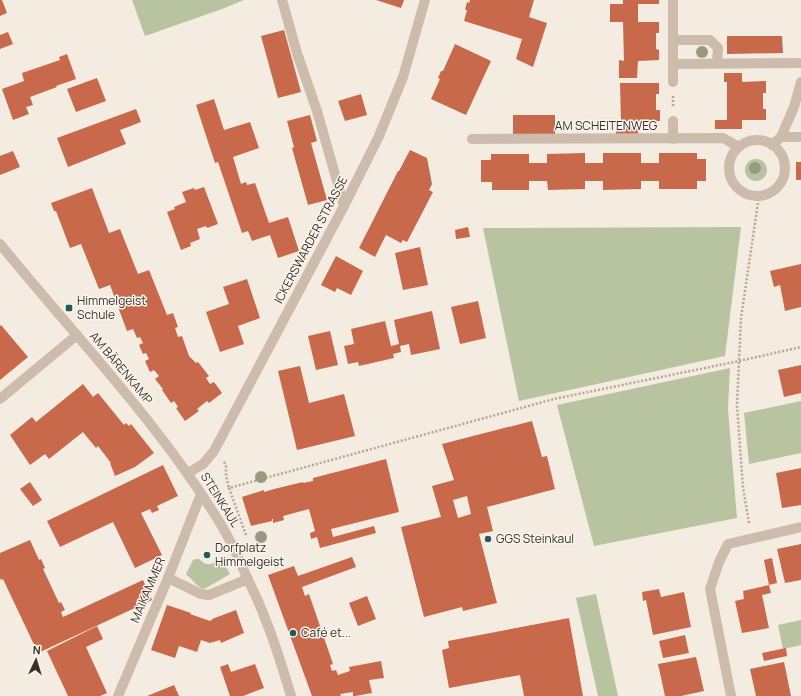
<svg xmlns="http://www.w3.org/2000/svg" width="801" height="696" font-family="Manrope,sans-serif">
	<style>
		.green { fill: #b8c4a0 }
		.building { fill: #c8694b; fill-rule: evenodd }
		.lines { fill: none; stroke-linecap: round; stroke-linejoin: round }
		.path { stroke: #b9a596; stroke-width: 2.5; stroke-dasharray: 2 2; stroke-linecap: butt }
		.minor { stroke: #cdbbac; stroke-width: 10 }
		.tree { fill: #969b7f }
		.poi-dot { fill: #1f5a5e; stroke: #fbf5ee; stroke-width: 1.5 }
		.labels { text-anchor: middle; stroke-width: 3; stroke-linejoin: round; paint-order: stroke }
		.street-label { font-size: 12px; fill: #3b302b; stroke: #fbf5ee }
		.poi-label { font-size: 12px; fill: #3b302b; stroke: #fbf5ee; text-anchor: start }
	</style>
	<rect width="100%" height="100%" fill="#f4ebe1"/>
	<!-- green -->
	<g class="green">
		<polygon points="132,0 244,0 222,9 145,36"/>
		<circle cx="756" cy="170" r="11"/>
		<polygon points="741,227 725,356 519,401 483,228"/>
		<polygon points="730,368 728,409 737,518 594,546 557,405"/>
		<polygon points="801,401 801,453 749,464 744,413"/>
		<path d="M 196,559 L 199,559 C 199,559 204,563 204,563 C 217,569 217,549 230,574 L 208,587 L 203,589 L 198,586 L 186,574 L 193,560 Z"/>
		<polygon points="596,594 618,696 598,696 576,598"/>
		<polygon points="801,620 801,645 783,649 778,625"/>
	</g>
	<!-- building -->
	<g class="building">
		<polygon points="0,0 2,0 7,13 0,16"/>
		<polygon points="376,0 404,0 401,8"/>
		<polygon points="470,0 534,0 529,17 547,23 533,67 516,59 522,39 464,21 467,10 465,10 467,2 469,3"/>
		<polygon points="623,0 659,0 659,4 638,4 638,22 659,22 659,33 656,33 656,49 659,50 659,60 638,61 637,78 619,78 619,60 624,61 623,22 610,22 610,4 623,4"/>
		<polygon points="284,30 301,92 278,98 261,36"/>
		<polygon points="8,32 13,44 0,49 0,35"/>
		<polygon points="727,36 782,36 783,53 727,54"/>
		<polygon points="455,44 491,61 466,115 431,99 440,79 438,78 441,71 443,71"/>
		<polygon points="67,54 76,79 56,86 57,87 30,97 33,105 26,107 29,114 13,120 2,89 24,81 22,73 60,60 59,57"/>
		<polygon points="724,73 742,73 742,82 766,81 766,93 763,93 763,109 766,109 766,120 742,120 742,129 715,129 715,120 727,120 727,82 724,82"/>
		<polygon points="97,78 106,101 76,112 67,89"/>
		<polygon points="620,83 659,83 659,94 656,94 656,110 660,110 660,121 621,121"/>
		<polygon points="361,94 367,115 345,121 338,101"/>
		<polygon points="214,99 224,130 250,122 259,148 233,157 241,184 246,182 247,185 255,183 269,223 288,217 299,251 278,258 270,235 252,241 248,231 242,233 218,162 215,163 196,105"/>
		<polygon points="136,109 141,122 120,130 126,144 68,167 57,138"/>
		<polygon points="310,115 317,141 311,143 327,200 308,205 292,148 294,147 287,121"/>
		<rect x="513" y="115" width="42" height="19"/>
		<rect x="616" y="125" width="22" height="9"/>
		<polygon points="410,150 427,158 432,184 429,190 433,192 407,242 403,240 401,243 386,235 375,257 359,248 398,171 399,171"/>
		<polygon points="13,151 20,167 0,175 0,156"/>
		<polygon points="585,153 585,163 603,163 603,153 641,153 641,163 659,163 659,153 697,153 697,159 706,159 706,181 697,181 697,189 659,189 659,181 641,181 641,189 603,190 603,181 585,181 585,189 548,190 547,181 529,181 529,190 492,190 492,182 481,182 481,160 491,160 491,154 529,154 529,163 547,163 547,154"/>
		<rect x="796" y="162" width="5" height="18"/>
		<polygon points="204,187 218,224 207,228 206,226 197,229 200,239 190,243 191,246 181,250 167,212 175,209 174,207 186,202 182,192 194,188 195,190"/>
		<polygon points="92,188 109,233 120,229 138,274 149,270 167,315 173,313 178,327 175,328 178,337 182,336 189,356 196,363 198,362 209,376 206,378 210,384 214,382 222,393 209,403 207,401 197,409 199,411 185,421 176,408 178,407 174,401 171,403 162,390 163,389 155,379 159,376 154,370 150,372 145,361 149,359 146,353 143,354 139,345 143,343 140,337 137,338 133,329 127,331 110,285 99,289 81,244 70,248 56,211 54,211 51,203"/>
		<polygon points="468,227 470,237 456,239 455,230"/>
		<polygon points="420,247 428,285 403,290 395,253"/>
		<polygon points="336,256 363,271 351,295 337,288 335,292 321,285"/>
		<polygon points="801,264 801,307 785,311 780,285 774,287 770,271"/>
		<polygon points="247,279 260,318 238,326 244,344 220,352 206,312 229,304 223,287"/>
		<polygon points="478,301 486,338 460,344 451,307"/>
		<polygon points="432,311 440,349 411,355 409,344 400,346 401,352 393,354 394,358 359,366 358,362 348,364 344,346 354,344 351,329 385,321 391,346 399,344 394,320"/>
		<polygon points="1,325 28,357 0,380 0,326"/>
		<polygon points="330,331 338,365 316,370 308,336"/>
		<polygon points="801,365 801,393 784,397 778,370"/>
		<polygon points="300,366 309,403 344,394 355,436 297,450 278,371"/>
		<polygon points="83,384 93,397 98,393 124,425 126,423 129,426 131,424 154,453 135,467 115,476 110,463 111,463 98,446 96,448 83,432 49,459 45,454 30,465 10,435 32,417 36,422"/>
		<path d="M 532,421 L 542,457 L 547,456 L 555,489 L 487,507 L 493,531 L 479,534 L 497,603 L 463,611 L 462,607 L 424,617 L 401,527 L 441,517 L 432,486 L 454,480 L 442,444 ZM 467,496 L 471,514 L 458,518 L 453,500 Z"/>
		<polygon points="386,459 399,512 331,529 333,537 374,526 376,533 320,548 317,537 311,539 310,533 315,531 309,509 283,516 284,520 273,523 273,519 272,519 272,521 251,526 242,497 264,490 264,492 274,489 303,482 303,483 313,481 313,478"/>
		<polygon points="163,465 178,496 157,506 159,510 152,513 150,509 141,513 162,555 135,568 113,522 60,547 47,521"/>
		<polygon points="801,468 801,505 782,508 776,473"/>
		<polygon points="30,482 42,500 33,506 20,489"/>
		<polygon points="30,540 39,560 41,559 45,568 43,569 59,603 61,602 65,610 61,612 63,617 143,580 152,600 38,653 3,579 1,580 0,578 0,553"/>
		<polygon points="801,544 801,580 785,583 777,549"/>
		<polygon points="352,557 356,567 302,587 305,596 309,594 333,664 330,665 332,671 336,670 338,675 350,671 349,667 381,661 384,678 369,680 372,693 355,696 353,696 353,692 340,694 341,696 312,696 268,575 294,566 298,576"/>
		<polygon points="772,558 777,583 769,585 764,560"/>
		<polygon points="769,585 771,593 762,595 769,628 742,633 735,601 744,599 743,591"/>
		<polygon points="659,589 661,597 684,592 691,627 653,635 646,600 643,601 642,592"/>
		<polygon points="367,596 376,619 358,626 349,603"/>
		<polygon points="167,605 191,613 190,614 210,621 213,619 212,619 236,610 244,633 221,643 220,640 210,643 201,640 197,652 179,646 175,658 151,650"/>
		<polygon points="569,618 583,696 524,696 520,675 449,688 442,650 449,648 448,641"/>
		<polygon points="97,626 103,639 86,647 107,693 100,696 68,696 47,651"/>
		<polygon points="685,635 689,653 663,658 659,641"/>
		<polygon points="786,648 787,656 764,661 762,653"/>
		<polygon points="696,657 704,691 681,696 665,696 658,664"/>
		<polygon points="784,662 791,696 756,696 750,669"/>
		<polygon points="228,664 231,672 255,664 264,688 243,696 230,696 220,667"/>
		<polygon points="174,685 179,696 147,696"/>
	</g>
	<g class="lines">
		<!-- path -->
		<g class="path">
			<polyline points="673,96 673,107"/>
			<polyline points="224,462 226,465 226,476 229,488"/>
			<polyline points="749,523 743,488 737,405 741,318 759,196"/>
			<polyline points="246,535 229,488 554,399 739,361 801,347"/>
		</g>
		<!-- minor -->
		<g class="minor">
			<polyline points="282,0 297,53 317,111 344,206"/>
			<polyline points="673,0 673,82"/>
			<polyline points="673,40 710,40 718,48 717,63"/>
			<polyline points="673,64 801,63"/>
			<polyline points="781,137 801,137"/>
			<polyline points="472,139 723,138 739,147"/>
			<polyline points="673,139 673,121"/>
			<circle cx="757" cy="168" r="28"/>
			<polyline points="772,145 781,137 794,107 801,82"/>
			<path d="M 0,244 C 75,336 158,422 220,523 C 231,541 240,561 248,580 C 254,592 260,604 264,616 C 275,642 283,669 291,696"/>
			<polyline points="0,399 77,335"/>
			<polyline points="188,473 203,464 214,451 344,206 379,136 403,77 425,0"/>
			<polyline points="168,578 201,594 209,595 248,579"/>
			<polyline points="118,696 168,578 201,494"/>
			<polyline points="731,696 710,589 719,562 728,544 801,527"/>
		</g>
	</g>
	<!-- trees -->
	<g class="tree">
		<circle cx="702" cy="52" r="6"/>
		<circle cx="755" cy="168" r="6"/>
		<circle cx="261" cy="477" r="6"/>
		<circle cx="261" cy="537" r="6"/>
	</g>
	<!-- markers -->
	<g class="poi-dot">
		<rect x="65" y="304" width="8" height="8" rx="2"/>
		<circle cx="488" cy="539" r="4"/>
		<circle cx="207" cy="555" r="4"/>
		<circle cx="293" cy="633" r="4"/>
	</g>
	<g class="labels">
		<!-- street labels -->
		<g class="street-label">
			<text x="606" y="130">AM SCHEITENWEG</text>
			<text transform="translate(311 240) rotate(-62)" y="4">ICKERSWARDER STRASSE</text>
			<text transform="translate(121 368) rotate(50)" y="4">AM BÄRENKAMP</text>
			<text transform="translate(220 500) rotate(58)" y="4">STEINKAUL</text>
			<text transform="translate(148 590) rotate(-67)" y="4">MAIKAMMER</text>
		</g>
		<!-- poi labels -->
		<g class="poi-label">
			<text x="77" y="305">Himmelgeist<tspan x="77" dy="14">Schule</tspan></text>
			<text x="496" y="543">GGS Steinkaul</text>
			<text x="215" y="552">Dorfplatz<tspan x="215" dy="14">Himmelgeist</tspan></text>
			<text x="301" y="637">Café et...</text>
		</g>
	</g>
	<!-- north arrow -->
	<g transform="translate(36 660) rotate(4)" stroke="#fbf5ee" stroke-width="3" paint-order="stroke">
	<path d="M0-3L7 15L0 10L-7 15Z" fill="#3b302b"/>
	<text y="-6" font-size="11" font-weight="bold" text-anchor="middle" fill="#3b302b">N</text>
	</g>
</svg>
